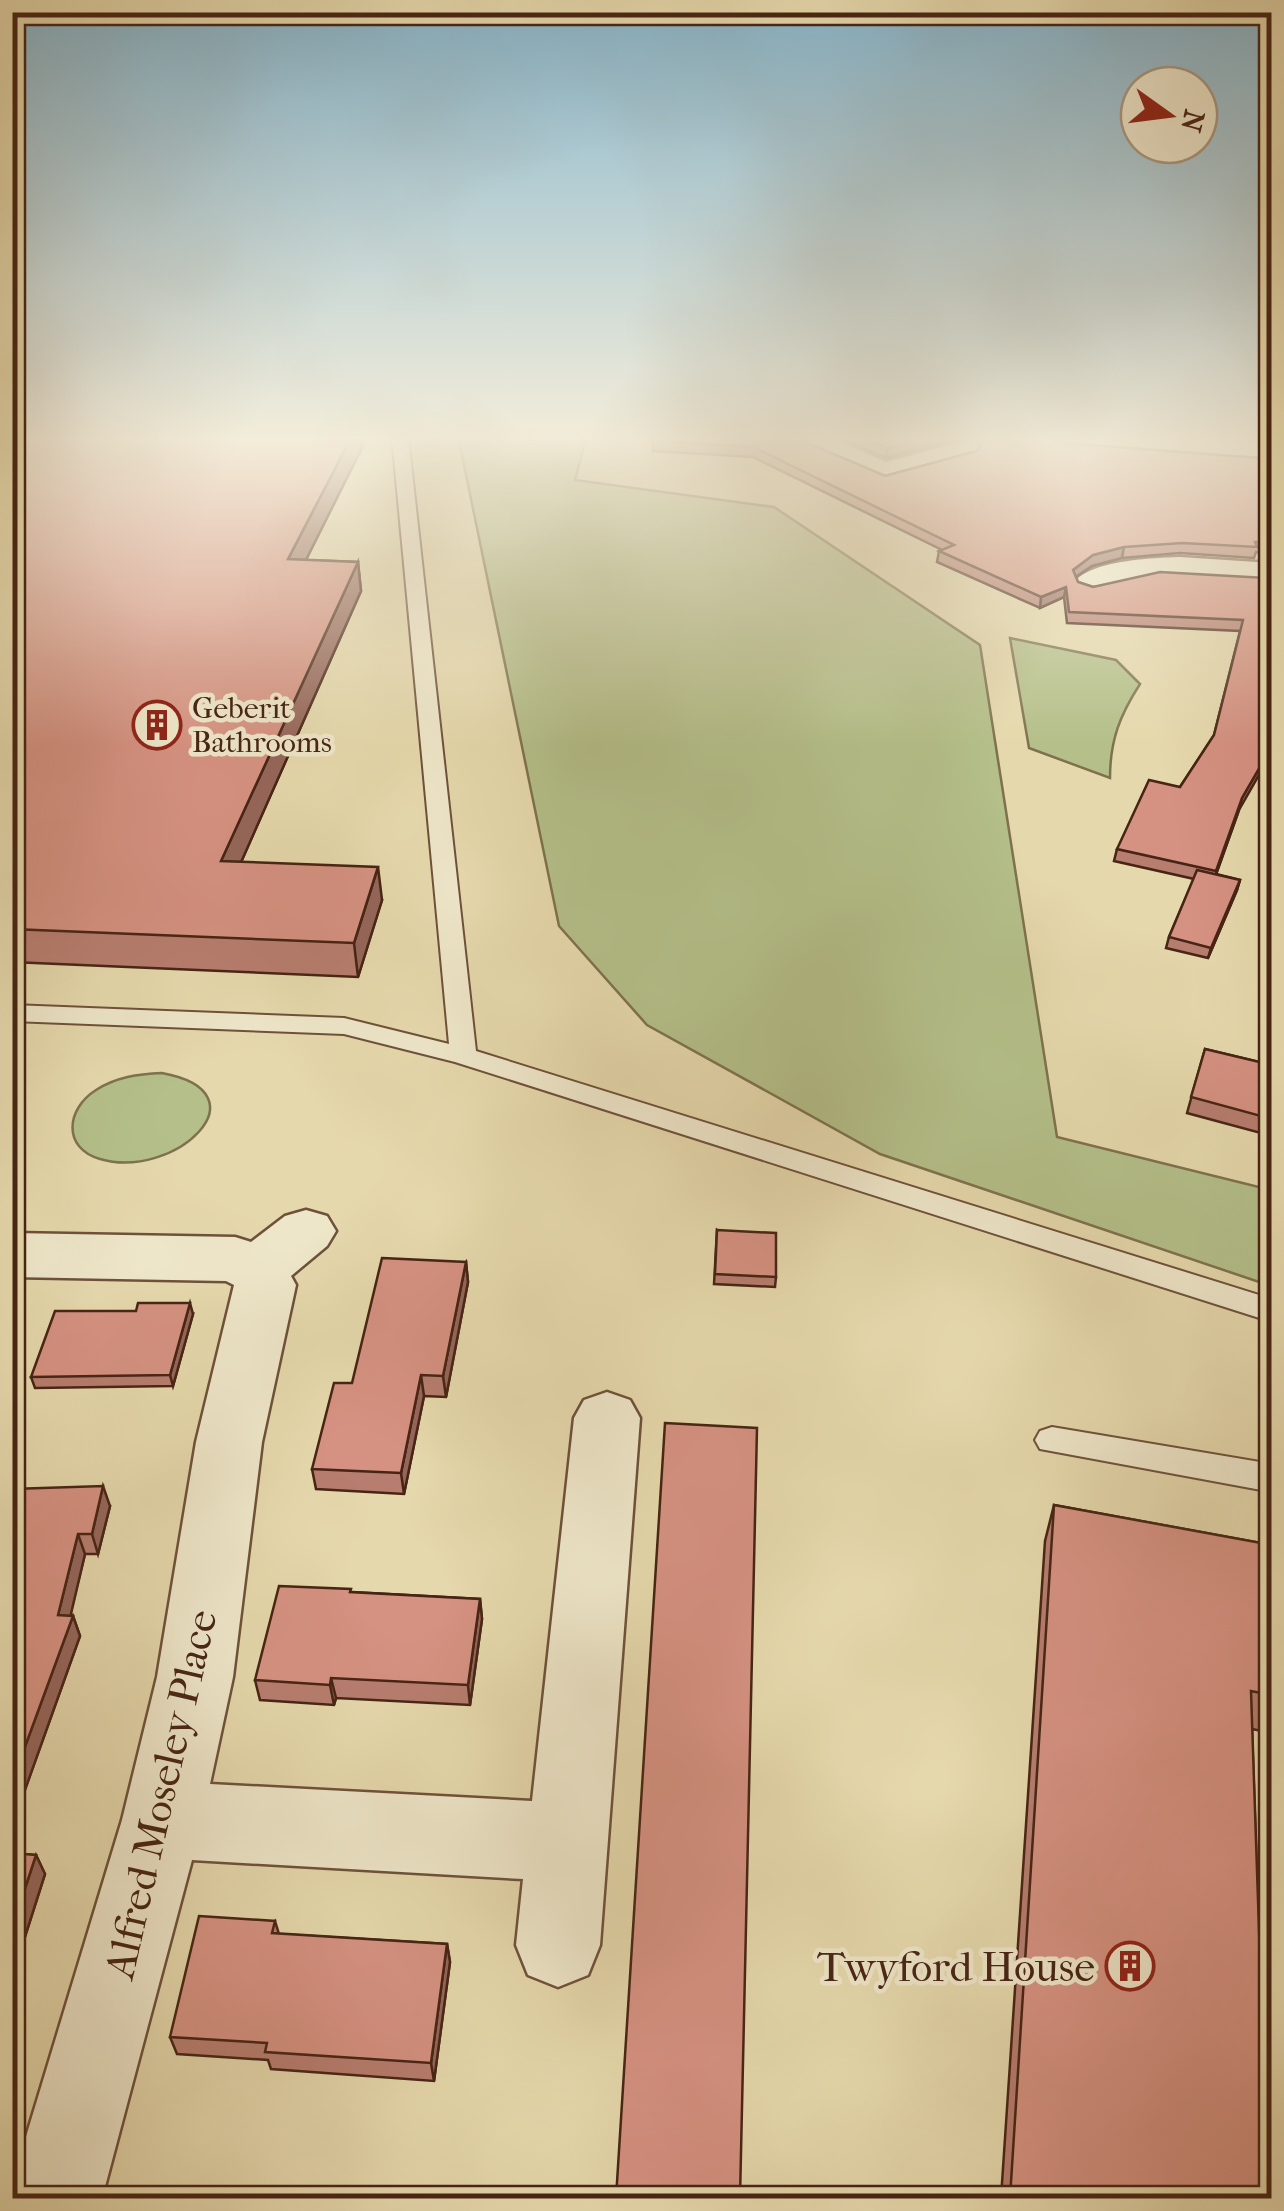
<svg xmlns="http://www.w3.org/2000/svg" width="1284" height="2211" font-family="'IM FELL French Canon',serif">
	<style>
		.green { fill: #b4bf89; stroke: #7e724e; stroke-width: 2.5 }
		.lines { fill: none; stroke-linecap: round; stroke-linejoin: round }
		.lane-casing { stroke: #6e513a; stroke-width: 4 }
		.street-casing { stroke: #6e513a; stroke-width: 5 }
		.lane { fill: #eee6c9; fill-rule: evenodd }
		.street { fill: #eee6c9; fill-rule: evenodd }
		.wall { fill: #b77d6f; stroke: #472414; stroke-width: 2.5 }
		.shaded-wall { fill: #95665a; stroke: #472414; stroke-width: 2.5 }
		.building { fill: #d59181; stroke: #472414; stroke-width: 2.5 }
		.labels { text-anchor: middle; stroke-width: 9; stroke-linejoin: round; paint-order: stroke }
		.far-poi-label { font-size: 30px; fill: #472414; stroke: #eee6c9; text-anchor: start }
		.near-street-label { font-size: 42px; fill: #472414; stroke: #eee6c9 }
		.near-poi-label { font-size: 42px; fill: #472414; stroke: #eee6c9; text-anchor: end }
	</style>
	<rect width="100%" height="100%" fill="#e5d8ac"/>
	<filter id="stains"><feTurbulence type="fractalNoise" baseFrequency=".002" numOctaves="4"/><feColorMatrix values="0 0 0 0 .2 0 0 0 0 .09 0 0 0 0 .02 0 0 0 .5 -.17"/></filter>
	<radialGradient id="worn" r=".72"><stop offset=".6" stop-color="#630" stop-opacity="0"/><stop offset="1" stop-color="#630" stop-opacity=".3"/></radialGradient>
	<!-- green -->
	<g class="green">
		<polygon points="458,436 587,436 575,480 774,507 980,645 1057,1137 1271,1190 1271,1286 880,1154 647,1025 559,926"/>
		<path d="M 1010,638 L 1116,660 L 1140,684 C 1120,715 1110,740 1110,778 L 1029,748 Z"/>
		<path d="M 162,1073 C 269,1093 174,1181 100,1159 C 62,1148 66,1109 96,1090 C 116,1077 138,1074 162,1073 Z"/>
	</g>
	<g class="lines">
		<!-- lane casing -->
		<g class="lane-casing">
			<g id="lane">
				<polygon points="392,436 408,436 476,1051 1272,1299 1272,1322 455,1062 344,1034 12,1021 12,1005 344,1018 449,1044"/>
				<polygon points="1052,1427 1272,1464 1272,1492 1040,1449 1035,1440 1040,1431"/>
			</g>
		</g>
		<!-- street casing -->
		<g class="street-casing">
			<g id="street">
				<polygon points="788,436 828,436 886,462 964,441 975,443 980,450 975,457 883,483 793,443"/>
				<path d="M 1028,436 L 1244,441 L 1272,446 L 1272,465 C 1193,451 1111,462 1033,443 Z"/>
				<path d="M 1180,557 L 1272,563 L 1272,585 L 1158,579 L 1092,594 L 1079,591 L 1074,583 C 1089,560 1154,558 1180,557 Z"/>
				<polygon points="306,1210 327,1216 336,1231 327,1246 291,1276 296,1285 262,1442 233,1677 210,1784 532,1801 574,1418 584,1400 607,1392 630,1400 640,1418 600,1945 588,1975 558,1987 528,1975 516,1945 523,1879 192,1860 102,2198 12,2198 12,2183 122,1820 157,1677 196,1442 234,1285 226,1281 12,1277 12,1233 235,1237 251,1242 285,1216"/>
			</g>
		</g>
		<!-- lane -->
		<use href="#lane" class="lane"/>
		<!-- street -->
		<use href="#street" class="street"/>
	</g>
	<!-- wall -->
	<g class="wall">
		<polygon points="12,436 306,560 358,562 361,591 241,862 382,900 358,977 12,962"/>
		<polygon points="791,436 885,476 977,451 980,445 976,439 963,437 886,458 836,436 1033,436 1063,443 1272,459 1272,553 1256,552 1254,558 1180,553 1122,558 1092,566 1076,577 1078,582 1093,587 1266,578 1239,810 1216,874 1240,880 1237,890 1208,958 1166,948 1169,937 1194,879 1114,861 1117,849 1180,787 1214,735 1240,631 1067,623 1064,597 1040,608 937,562 939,551 942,550 753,457 653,451 653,441"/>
		<polygon points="1171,436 1272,436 1272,445 1244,437"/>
		<polygon points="1205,1049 1272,1065 1272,1136 1187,1113"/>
		<polygon points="717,1230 776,1277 775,1287 714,1284"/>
		<polygon points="466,1262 468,1282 446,1397 424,1396 404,1494 316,1489 312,1469"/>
		<polygon points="193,1314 173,1386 35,1388 31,1377"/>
		<polygon points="12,1489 110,1506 98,1554 85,1554 70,1615 73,1616 80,1636 12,1826"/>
		<polygon points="1054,1505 1272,1545 1272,1733 1252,1729 1268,2198 1001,2198 1045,1541"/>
		<polygon points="352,1592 480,1599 482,1619 470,1705 336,1698 334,1705 260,1700 255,1680"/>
		<polygon points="12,1853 36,1855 45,1874 23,1943 12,1942"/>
		<polygon points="275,1921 279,1934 447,1944 450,1962 434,2081 271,2069 268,2060 177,2054 170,2037"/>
	</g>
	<!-- shaded-wall -->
	<g class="shaded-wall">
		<polygon points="352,436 368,436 292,588 288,559"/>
		<polygon points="934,436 963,436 963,437 886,458 887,448"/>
		<polygon points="1124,547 1122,558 1092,566 1071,580 1073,570 1093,555"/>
		<polygon points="358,562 361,591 227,894 221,861"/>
		<polygon points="1066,587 1064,597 1040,608 1041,597"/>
		<polygon points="1272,746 1272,752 1239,810 1213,883 1242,798"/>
		<polygon points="378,867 382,900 358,977 354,943"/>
		<polygon points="1240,880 1237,890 1208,958 1211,948"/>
		<polygon points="466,1262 468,1282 446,1397 443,1376"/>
		<polygon points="190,1303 193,1314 173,1386 170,1375"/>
		<polygon points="15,1329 22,1349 12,1372 12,1335"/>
		<polygon points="421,1375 424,1396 404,1494 401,1473"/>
		<polygon points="103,1486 110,1506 98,1554 92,1534"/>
		<polygon points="78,1534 85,1554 66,1635 58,1615"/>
		<polygon points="480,1599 482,1619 470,1705 468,1685"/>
		<polygon points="73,1616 80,1636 12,1826 12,1782"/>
		<polygon points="331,1678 336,1698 334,1705 330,1685"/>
		<polygon points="36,1855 45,1874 23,1943 13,1925"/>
		<polygon points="447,1944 450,1962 434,2081 431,2063"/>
	</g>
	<!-- building -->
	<g class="building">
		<polygon points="12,436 352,436 288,559 358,562 221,861 378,867 354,943 12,929"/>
		<polygon points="654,436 791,436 885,476 977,451 984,438 982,436 1033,436 1063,443 1272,459 1272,542 1255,542 1257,547 1182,543 1124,547 1093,555 1073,570 1078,582 1093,587 1160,572 1266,578 1272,596 1272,746 1242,798 1216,871 1117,849 1149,780 1180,787 1214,735 1243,620 1069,612 1066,587 1041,597 939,551 954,545 753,447 653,441"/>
		<polygon points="859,436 934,436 887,448"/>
		<polygon points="1197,870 1240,880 1211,948 1169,937"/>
		<polygon points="1205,1049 1272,1065 1272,1119 1191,1097"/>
		<polygon points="717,1230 776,1233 776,1277 715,1274"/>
		<polygon points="382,1258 466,1262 443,1376 421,1375 401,1473 312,1469 334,1383 352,1383"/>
		<polygon points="138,1303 190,1303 170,1375 31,1377 55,1311 136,1311"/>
		<polygon points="665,1423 757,1428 740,2198 616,2198"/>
		<polygon points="103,1486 92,1534 78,1534 58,1615 73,1616 12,1782 12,1489"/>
		<polygon points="1054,1505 1272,1545 1272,1695 1251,1691 1268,2198 1010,2198"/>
		<polygon points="279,1586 351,1589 350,1592 480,1599 468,1685 331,1678 330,1685 255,1680"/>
		<polygon points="12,1853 36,1855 13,1925 12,1924"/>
		<polygon points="199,1916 275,1921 272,1933 447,1944 431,2063 265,2052 267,2043 170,2037"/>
	</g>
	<!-- sky -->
	<linearGradient id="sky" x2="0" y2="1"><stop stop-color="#87b6cd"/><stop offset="0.59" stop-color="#f3edda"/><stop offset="1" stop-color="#f3edda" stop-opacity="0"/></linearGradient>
	<rect width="1284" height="745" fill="url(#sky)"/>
	<!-- icons -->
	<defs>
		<g id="building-ring" transform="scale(2.5)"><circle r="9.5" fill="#eee6c9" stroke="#8f2418" stroke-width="1.5"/><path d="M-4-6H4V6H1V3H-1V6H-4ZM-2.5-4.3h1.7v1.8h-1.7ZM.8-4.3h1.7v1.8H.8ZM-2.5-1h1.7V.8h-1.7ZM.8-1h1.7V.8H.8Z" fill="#8f2418"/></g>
	</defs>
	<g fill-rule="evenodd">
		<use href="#building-ring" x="157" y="725"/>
		<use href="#building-ring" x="1130" y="1966"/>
	</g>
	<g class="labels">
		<!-- far-poi labels -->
		<g class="far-poi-label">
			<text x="192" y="718">Geberit<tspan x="192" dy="34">Bathrooms</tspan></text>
		</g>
		<!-- near-street labels -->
		<g class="near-street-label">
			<text transform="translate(160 1794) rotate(-77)" y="15">Alfred Moseley Place</text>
		</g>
		<!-- near-poi labels -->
		<g class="near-poi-label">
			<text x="1095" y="1981">Twyford House</text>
		</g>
	</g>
	<!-- margin -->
	<rect width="1284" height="2211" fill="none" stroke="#e5d8ac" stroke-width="50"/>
	<rect x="15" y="15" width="1254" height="2181" fill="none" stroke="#472414" stroke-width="5"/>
	<rect x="25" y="25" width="1234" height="2161" fill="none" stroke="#472414" stroke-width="2.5"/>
	<!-- north arrow -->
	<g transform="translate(1169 115) rotate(104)"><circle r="48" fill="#eee6c9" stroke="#ab9881" stroke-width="2.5"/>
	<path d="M0-8L18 38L0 25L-18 38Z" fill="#8f2418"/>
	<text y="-15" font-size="28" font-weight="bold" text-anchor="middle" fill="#472414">N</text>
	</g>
	<rect width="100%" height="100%" filter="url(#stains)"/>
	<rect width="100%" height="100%" fill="url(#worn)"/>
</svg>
